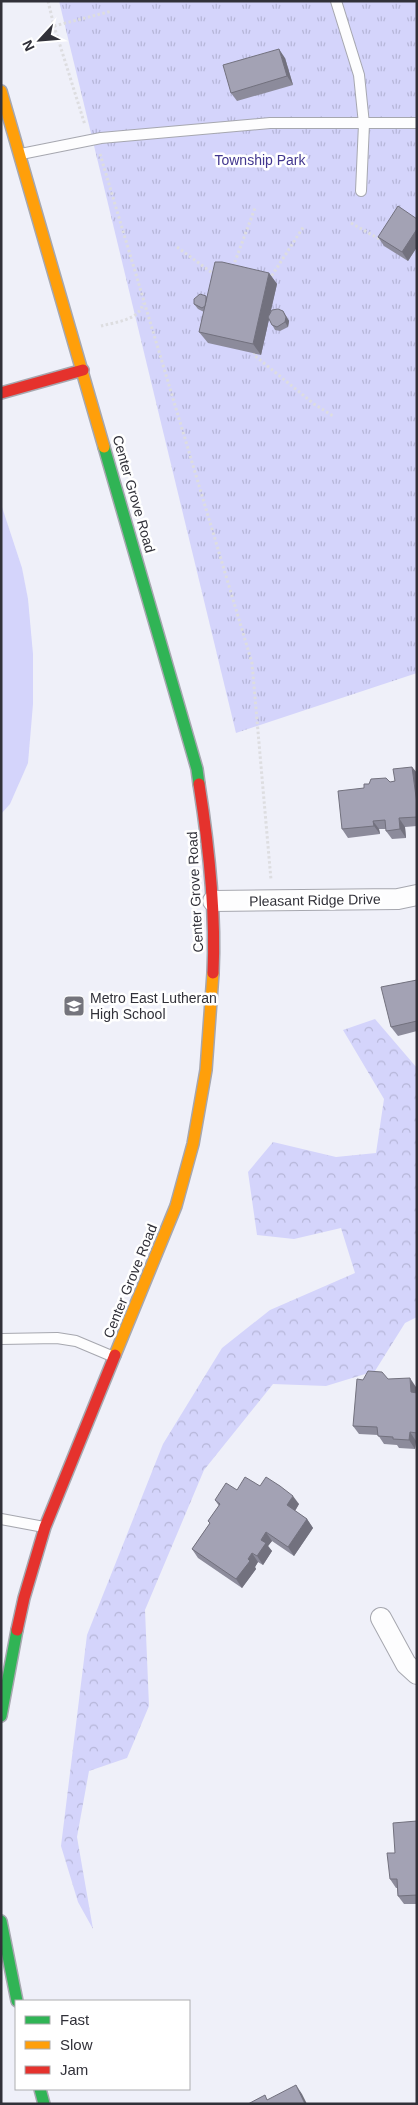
<svg xmlns="http://www.w3.org/2000/svg" width="418" height="2105" font-family="Helvetica,sans-serif">
	<style>
		.grass { fill: #d4d4fb }
		.forest { fill: url(#forest-crowns) }
		.park { fill: url(#park-tufts) }
		.lines { fill: none; stroke-linecap: round; stroke-linejoin: round }
		.lane-casing { stroke: #a6a7af; stroke-width: 12 }
		.street-casing { stroke: #a6a7af; stroke-width: 22 }
		.fast-casing { stroke: #a6a7af; stroke-width: 14 }
		.slow-casing { stroke: #a6a7af; stroke-width: 14 }
		.jam-casing { stroke: #a6a7af; stroke-width: 14 }
		.path { stroke: #dddde0; stroke-width: 3; stroke-dasharray: 2.5 2.5; stroke-linecap: butt }
		.lane { stroke: #fdfdfe; stroke-width: 10 }
		.street { stroke: #fdfdfe; stroke-width: 20 }
		.fast { stroke: #30b455; stroke-width: 11 }
		.slow { stroke: #ff9f0a; stroke-width: 11 }
		.jam { stroke: #e5322d; stroke-width: 11 }
		.wall { fill: #8c8b9b }
		.shaded-wall { fill: #72717e }
		.building { fill: #a3a2b4; stroke: #72717e }
		.labels { text-anchor: middle; stroke-width: 5; stroke-linejoin: round; paint-order: stroke }
		.park-label { font-size: 14px; fill: #42378f; stroke: #fff }
		.street-label { font-size: 14px; fill: #313139; stroke: #fff }
		.poi-label { font-size: 14px; fill: #313139; stroke: #fff; text-anchor: start }
	</style>
	<defs>
		<pattern id="forest-crowns" width="20" height="18" patternUnits="userSpaceOnUse" patternTransform="scale(1.25)"><rect width="20" height="18" fill="#d4d4fb"/><path d="M2 6a3 3 0 1 1 6 0M12 15a3 3 0 1 1 6 0" fill="none" stroke="#b6b6d8"/></pattern>
		<pattern id="park-tufts" width="24" height="20" patternUnits="userSpaceOnUse" patternTransform="scale(1.25)"><rect width="24" height="20" fill="#d4d4fb"/><path d="M3 7l-1-3M5 7V3M7 7l1-3M15 17l-1-3M17 17v-4M19 17l1-3" fill="none" stroke="#b6b6d8"/></pattern>
	</defs>
	<rect width="100%" height="100%" fill="#eff0f9"/>
	<!-- grass -->
	<polygon class="grass" points="1,504 22,568 28,599 33,654 33,704 28,763 10,804 1,814"/>
	<!-- forest -->
	<polygon class="forest" points="375,1019 417,1068 417,1317 405,1323 375,1371 326,1386 273,1384 204,1470 145,1610 149,1706 127,1758 89,1771 77,1837 93,1929 78,1902 61,1846 87,1635 163,1444 222,1348 270,1310 355,1273 341,1228 294,1239 257,1235 248,1172 273,1142 336,1157 376,1153 384,1099 343,1030"/>
	<!-- park -->
	<polygon class="park" points="59,1 417,1 417,673 236,733"/>
	<g class="lines">
		<!-- lane casing -->
		<g class="lane-casing">
			<g id="lane">
				<polyline points="336,1 359,75 364,124 361,191"/>
				<polyline points="21,154 101,138 270,123 417,123"/>
				<polyline points="1,1339 57,1338 76,1341 114,1357"/>
				<polyline points="1,1519 44,1527"/>
			</g>
		</g>
		<!-- street casing -->
		<g class="street-casing">
			<g id="street">
				<polyline points="213,901 398,899 417,895"/>
				<polyline points="381,1618 406,1664 417,1674"/>
			</g>
		</g>
		<!-- fast casing -->
		<g class="fast-casing">
			<g id="fast">
				<polyline points="104,447 197,769 199,784"/>
				<polyline points="1,1716 17,1630"/>
				<polyline points="1,1921 17,2001"/>
				<polyline points="40,2089 44,2104"/>
			</g>
		</g>
		<!-- slow casing -->
		<g class="slow-casing">
			<g id="slow">
				<polyline points="1,91 104,447"/>
				<polyline points="115,1355 176,1206 193,1144 206,1070 213,973"/>
			</g>
		</g>
		<!-- jam casing -->
		<g class="jam-casing">
			<g id="jam">
				<polyline points="1,393 83,370"/>
				<path d="M 199,784 C 209,847 216,910 213,973"/>
				<polyline points="17,1630 24,1598 45,1527 115,1355"/>
			</g>
		</g>
		<!-- path -->
		<g class="path">
			<polyline points="48,1 54,26 85,125"/>
			<polyline points="54,26 112,11"/>
			<polyline points="100,154 252,663 271,880"/>
			<polyline points="351,223 381,240"/>
			<polyline points="177,247 215,275"/>
			<polyline points="233,267 255,208"/>
			<polyline points="269,280 304,226"/>
			<path d="M 101,326 C 116,322 140,320 143,303"/>
			<polyline points="255,352 254,355 314,404 333,416"/>
		</g>
		<!-- lane -->
		<use href="#lane" class="lane"/>
		<!-- street -->
		<use href="#street" class="street"/>
		<!-- fast -->
		<use href="#fast" class="fast"/>
		<!-- slow -->
		<use href="#slow" class="slow"/>
		<!-- jam -->
		<use href="#jam" class="jam"/>
	</g>
	<!-- wall -->
	<g class="wall">
		<polygon points="285,58 293,85 237,101 231,93"/>
		<polygon points="417,219 417,247 408,261 384,246 378,237"/>
		<polygon points="269,273 277,284 270,313 286,316 289,321 288,327 280,331 275,330 269,319 261,355 208,343 199,332 204,312 198,309 194,304 206,296 207,298"/>
		<polygon points="412,767 417,773 417,826 405,827 406,838 392,839 386,831 386,829 379,829 380,834 348,838 342,829 364,788 390,782 395,781"/>
		<polygon points="417,980 417,1031 398,1036 391,1027"/>
		<polygon points="388,1379 416,1387 417,1393 417,1441 416,1441 415,1449 399,1448 397,1445 384,1444 378,1435 359,1434 353,1426"/>
		<polygon points="260,1486 299,1504 295,1511 307,1519 313,1528 294,1556 272,1541 268,1546 272,1551 263,1565 258,1562 255,1567 256,1569 242,1588 198,1558 192,1549 210,1523 208,1521 219,1506 215,1500 237,1490"/>
		<polygon points="417,1821 417,1904 404,1904 398,1896 397,1888 396,1888 390,1879 395,1853"/>
	</g>
	<!-- shaded-wall -->
	<g class="shaded-wall">
		<polygon points="279,49 285,58 293,85 287,76"/>
		<polygon points="417,229 417,247 408,261 402,252"/>
		<polygon points="269,273 277,284 261,355 253,344"/>
		<polygon points="283,311 289,321 288,327 285,322"/>
		<polygon points="412,767 417,773 417,804"/>
		<polygon points="399,818 405,827 406,838 400,829"/>
		<polygon points="373,821 379,829 380,834 374,826"/>
		<polygon points="410,1378 416,1387 417,1401 411,1392"/>
		<polygon points="410,1432 416,1441 415,1449 409,1440"/>
		<polygon points="293,1496 299,1504 293,1514 287,1505"/>
		<polygon points="307,1519 313,1528 294,1556 288,1547"/>
		<polygon points="266,1532 272,1541 268,1546 272,1551 263,1565 257,1556 261,1540"/>
		<polygon points="252,1553 258,1562 255,1567 256,1569 242,1588 236,1579"/>
		<polygon points="296,2085 302,2094 307,2104 305,2104"/>
	</g>
	<!-- building -->
	<g class="building">
		<polygon points="279,49 287,76 231,93 223,65"/>
		<polygon points="398,206 417,219 417,229 402,252 378,237"/>
		<polygon points="215,262 222,262 269,273 253,344 199,332"/>
		<polygon points="200,294 206,296 206,300 205,306 202,308 194,304 194,299"/>
		<polygon points="278,309 283,311 286,317 285,322 277,327 272,325 268,317 272,310"/>
		<polygon points="412,767 417,804 417,817 399,818 400,829 386,831 385,820 373,821 374,826 342,829 338,791 364,788 364,784 369,784 371,779 386,778 390,782 395,781 393,769"/>
		<polygon points="417,980 417,1021 391,1027 381,987"/>
		<polygon points="368,1371 382,1372 388,1379 410,1378 411,1392 417,1393 417,1433 410,1432 409,1440 393,1439 393,1437 378,1436 377,1427 353,1426 357,1379 363,1380"/>
		<polygon points="245,1477 260,1486 266,1477 280,1486 293,1496 287,1505 307,1519 288,1547 266,1532 261,1540 266,1543 257,1556 252,1553 248,1559 250,1561 236,1579 192,1549 210,1523 208,1521 220,1504 215,1500 226,1483 237,1490"/>
		<polygon points="417,1821 417,1895 398,1896 397,1879 390,1879 387,1853 395,1853 393,1823"/>
		<polygon points="296,2085 305,2104 248,2104 265,2095 267,2100"/>
	</g>
	<!-- icons -->
	<defs>
		<g id="school-square" transform="scale(1.125)"><rect x="-9" y="-9" width="18" height="18" rx="4" fill="#74747c" stroke="#fff"/><path d="M0-5L7-2L0 1L-7-2ZM-4 1L0 2.5L4 1V4Q0 6-4 4Z" fill="#fff"/></g>
	</defs>
	<g fill-rule="evenodd">
		<use href="#school-square" x="74" y="1006"/>
	</g>
	<g class="labels">
		<!-- park labels -->
		<g class="park-label">
			<text x="260" y="165">Township Park</text>
		</g>
		<!-- street labels -->
		<g class="street-label">
			<text transform="translate(134 494) rotate(74)" y="5">Center Grove Road</text>
			<text transform="translate(195 892) rotate(-93)" y="5">Center Grove Road</text>
			<text transform="translate(315 900) rotate(-1)" y="5">Pleasant Ridge Drive</text>
			<text transform="translate(130 1281) rotate(-68)" y="5">Center Grove Road</text>
		</g>
		<!-- poi labels -->
		<g class="poi-label">
			<text x="90" y="1003">Metro East Lutheran<tspan x="90" dy="16">High School</tspan></text>
		</g>
	</g>
	<!-- border -->
	<rect width="418" height="2105" fill="none" stroke="#313139" stroke-width="5"/>
	<!-- legend -->
	<rect x="15" y="2000" width="175" height="90" fill="#ffffff" stroke="#adadb0"/>
	<rect x="25" y="2016" width="25" height="8" fill="#30b455" stroke="#adadb0"/>
	<text x="60" y="2025" font-size="15" fill="#313139">Fast</text>
	<rect x="25" y="2041" width="25" height="8" fill="#ff9f0a" stroke="#adadb0"/>
	<text x="60" y="2050" font-size="15" fill="#313139">Slow</text>
	<rect x="25" y="2066" width="25" height="8" fill="#e5322d" stroke="#adadb0"/>
	<text x="60" y="2075" font-size="15" fill="#313139">Jam</text>
	<!-- north arrow -->
	<g transform="translate(40 40) rotate(244)" stroke="#ffffff" stroke-width="4" paint-order="stroke">
	<path d="M0-4L9 19L0 12L-9 19Z" fill="#313139"/>
	<text y="-8" font-size="14" font-weight="bold" text-anchor="middle" fill="#313139">N</text>
	</g>
</svg>
